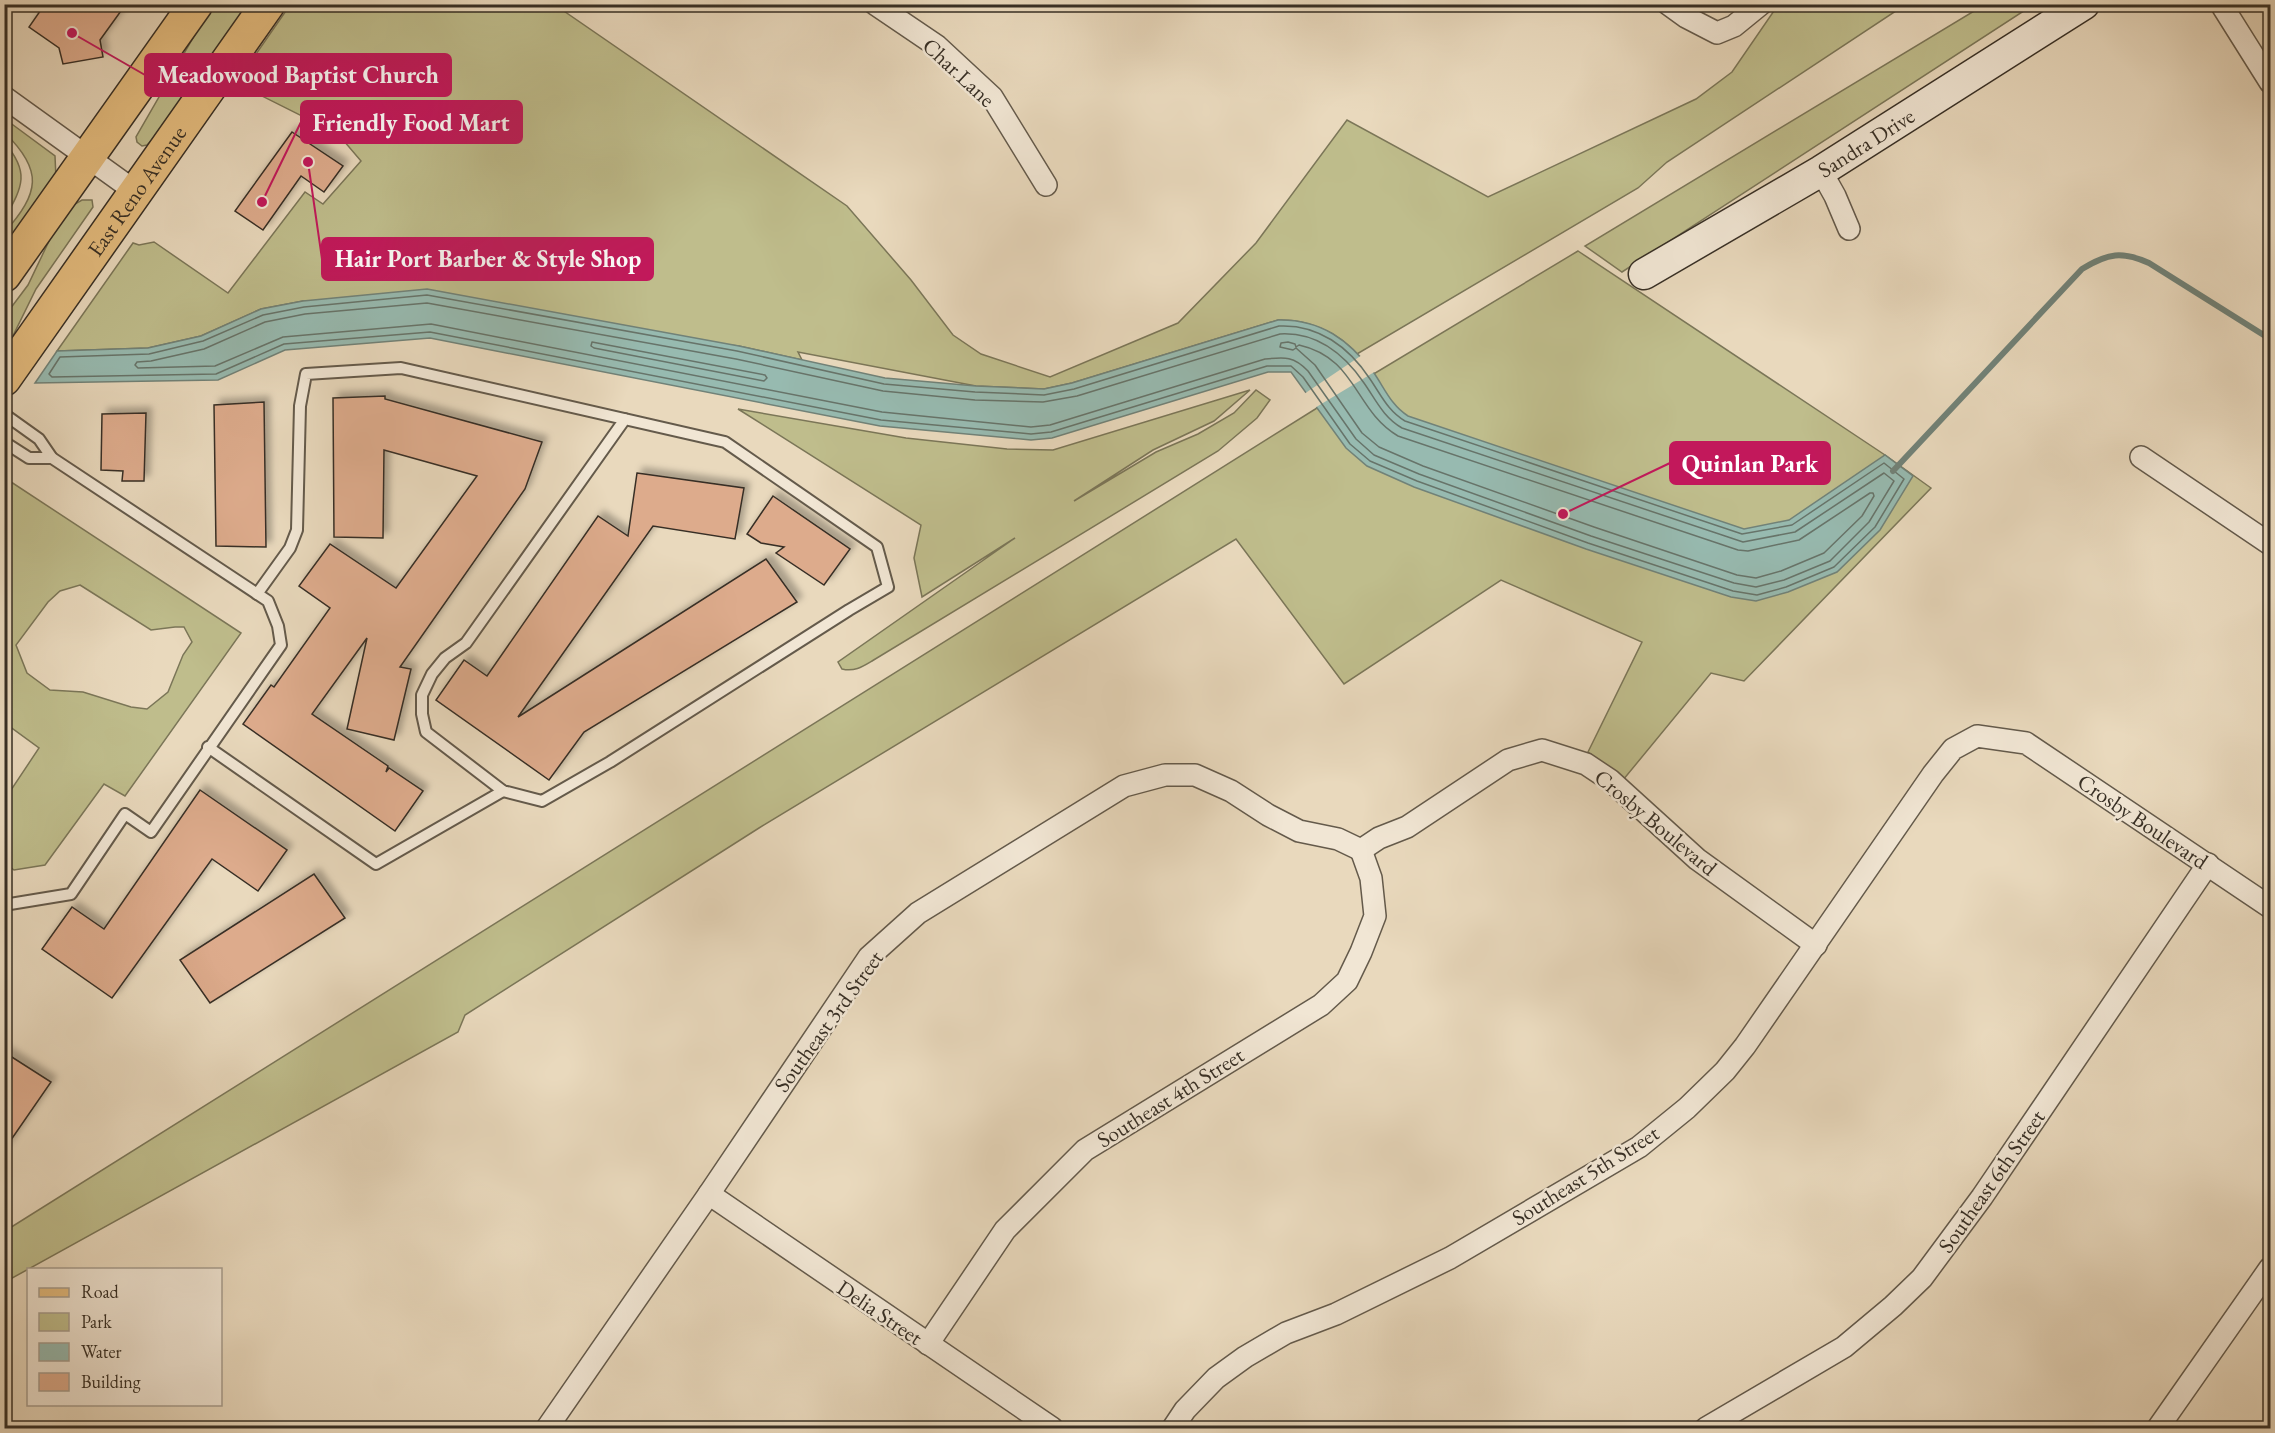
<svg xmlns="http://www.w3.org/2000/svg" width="2275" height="1433" font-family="'EB Garamond',serif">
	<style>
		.green { fill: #bfbd8c; stroke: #7b7658; stroke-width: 1.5; fill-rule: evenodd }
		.water { fill: #97bab0; stroke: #718278; stroke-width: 1.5 }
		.pier { fill: #e9d9bd }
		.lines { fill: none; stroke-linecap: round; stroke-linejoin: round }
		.shore { stroke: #67746a; stroke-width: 1.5 }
		.stream { stroke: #718278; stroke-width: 6 }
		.building { fill: #ddab8c; stroke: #372f25; stroke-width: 1.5; filter: url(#shadow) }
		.lane-casing { stroke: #645a4b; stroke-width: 14 }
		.street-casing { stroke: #645a4b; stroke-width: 24 }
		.secondary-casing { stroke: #372f25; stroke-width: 33 }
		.primary-casing { stroke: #372f25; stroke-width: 36 }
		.lane { stroke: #f1e6d4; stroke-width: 10 }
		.street { stroke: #f1e6d4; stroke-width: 21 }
		.secondary { stroke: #f1e6d4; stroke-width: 30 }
		.primary { stroke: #e4bc7e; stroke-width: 33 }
		.labels { text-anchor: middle; stroke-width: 5; stroke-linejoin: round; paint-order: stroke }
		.street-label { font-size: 22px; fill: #372f25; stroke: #f1e6d4 }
		.leader { fill: none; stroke: #c2185b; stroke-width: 2 }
		.callout-dot { fill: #c2185b; stroke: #f1e6d4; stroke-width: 2 }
		.callout { fill: #c2185b; stroke: #c2185b; stroke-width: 2 }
		.callout-label { font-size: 24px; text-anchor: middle; font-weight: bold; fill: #fff }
	</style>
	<defs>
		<filter id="shadow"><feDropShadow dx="5.5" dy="-5.5" stdDeviation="3" flood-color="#0004"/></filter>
	</defs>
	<rect width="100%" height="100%" fill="#e9d9bd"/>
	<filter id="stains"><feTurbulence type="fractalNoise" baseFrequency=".00333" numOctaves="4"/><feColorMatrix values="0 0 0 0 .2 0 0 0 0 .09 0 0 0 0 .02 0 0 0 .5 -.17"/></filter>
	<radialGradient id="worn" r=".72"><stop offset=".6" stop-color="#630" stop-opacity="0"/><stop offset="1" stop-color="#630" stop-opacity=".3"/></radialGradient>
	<!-- green -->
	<g class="green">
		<polygon points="212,5 250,5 154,138 147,145 142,146 137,142 136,137"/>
		<path d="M 290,5 L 555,5 L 847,206 L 911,280 L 953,335 L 981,354 L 1050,377 L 1178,323 L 1256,243 L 1347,120 L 1488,197 L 1696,99 L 1732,72 L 1778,5 L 1905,5 L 1667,162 L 1638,188 L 1357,354 C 1338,332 1307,319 1278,320 L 1072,383 L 1044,389 L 976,386 L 798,352 L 802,360 L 739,346 L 303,301 L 261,309 L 201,336 L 148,348 L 57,351 L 133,243 L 139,245 L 154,242 L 228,293 L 305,192 L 323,204 L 361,161 L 338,134 L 236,83 Z"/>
		<polygon points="1984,5 2033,5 1622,272 1585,246"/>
		<path d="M 5,119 L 55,156 L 56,179 L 5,251 L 5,232 C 39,193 44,171 5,133 Z"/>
		<path d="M 4,142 C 30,172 23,186 5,218 Z"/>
		<polygon points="82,200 92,200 93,207 36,289 5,352 4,317 28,285 61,216 68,208"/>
		<polygon points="1578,251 1885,455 1931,488 1744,681 1711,673 1623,780 1588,752 1642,642 1501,580 1344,684 1236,539 759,828 465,1015 458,1032 5,1282 5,1231 1317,408"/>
		<path d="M 1250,390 L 1214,421 L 1153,450 L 1074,501 L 1156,452 L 1198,434 L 1234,413 L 1256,390 L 1270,400 L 1257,418 L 1218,451 L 872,661 C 862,667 854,672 842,669 L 838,662 L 1015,538 L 922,597 L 914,558 L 921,525 L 738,409 L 906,438 L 1007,449 L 1053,450 Z"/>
		<path d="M 5,478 L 241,633 L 125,796 L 104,784 L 45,865 L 14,870 L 5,863 L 5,799 L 39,748 L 5,723 ZM 80,585 L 151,630 L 175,627 L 184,627 L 192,642 L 183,655 L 168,692 L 147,709 L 131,707 L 83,692 L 50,690 L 27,673 L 16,645 L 48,602 L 60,591 Z"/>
	</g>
	<!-- water -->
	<path class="water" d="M 427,289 L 739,346 L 885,378 L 976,386 L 1044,389 L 1072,383 L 1278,320 C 1321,319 1349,340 1374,373 C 1385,389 1391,405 1408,416 L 1744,529 L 1789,520 L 1885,455 L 1913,476 L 1880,530 L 1837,572 L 1788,592 L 1756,601 L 1731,597 L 1586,549 L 1414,487 L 1367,466 L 1346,448 L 1291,372 L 1268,372 L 1052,438 L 1031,440 L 880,426 L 430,338 L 285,350 L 218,380 L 35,383 L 57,351 L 148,348 L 201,336 L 261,309 L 303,301 Z"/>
	<!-- pier -->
	<polygon class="pier" points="1362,355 1376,371 1313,409 1304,394"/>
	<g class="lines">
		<!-- shore -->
		<g class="shore">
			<path d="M 427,295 L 737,351 L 884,384 L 975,392 L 1044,395 L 1074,389 L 1279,326 C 1318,324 1349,347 1370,379 C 1381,395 1388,411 1405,421 L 1742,534 L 1792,525 L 1884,463 L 1904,479 L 1875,527 L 1834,567 L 1786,587 L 1757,595 L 1733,591 L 1588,543 L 1417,481 L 1370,461 L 1350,444 L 1303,377 L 1291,366 L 1267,366 L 1051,432 L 1031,434 L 881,420 L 430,332 L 284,344 L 216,374 L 52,377 L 49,374 L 60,357 L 149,354 L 203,341 L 263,315 L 304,307 Z"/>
			<path d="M 427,303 L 736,359 L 883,391 L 975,400 L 1043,402 L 1077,396 L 1280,334 C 1317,332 1344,354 1364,383 C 1376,400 1383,417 1402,428 L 1743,542 L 1795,532 L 1884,473 L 1894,481 L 1869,522 L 1830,561 L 1784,580 L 1756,587 L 1734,583 L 1591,536 L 1419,474 L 1374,455 L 1356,439 L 1308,371 C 1294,356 1285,357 1265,359 L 1050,425 L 1031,427 L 882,412 L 431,324 L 283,337 L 215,366 L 138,368 L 135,365 L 137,362 L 151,361 L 204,349 L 265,322 L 305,314 Z"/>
			<polygon points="592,342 765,375 767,378 764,381 594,348 591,346"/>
			<path d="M 1288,342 L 1295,344 L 1296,347 L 1299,345 C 1357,358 1354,410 1398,436 L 1738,550 L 1748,551 L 1799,540 L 1870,493 L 1873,493 L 1874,496 L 1862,516 L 1824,553 L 1781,571 L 1756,578 L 1737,575 L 1594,527 L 1423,466 L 1379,447 L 1362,433 L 1315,365 L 1296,348 L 1293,350 L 1280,347 L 1281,343 Z"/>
		</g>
		<!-- stream -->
		<path class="stream" d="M 1893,471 L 2082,269 C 2108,253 2122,251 2149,263 L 2270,339"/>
	</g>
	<!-- building -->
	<g class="building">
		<polygon points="45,4 126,4 100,40 103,57 63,64 59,48 29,27"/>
		<polygon points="292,132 343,166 324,192 301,176 263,230 235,211"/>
		<polygon points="385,396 385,399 542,442 525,489 400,667 411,669 394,740 347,729 367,638 312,714 388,766 386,772 389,768 423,791 395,831 243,724 271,685 274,687 330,608 299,586 330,544 396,588 477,476 384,450 383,538 334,537 333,398"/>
		<polygon points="264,402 266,547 216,546 214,405"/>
		<polygon points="146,413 144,481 122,481 123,471 101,470 102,414"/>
		<polygon points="637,473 744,488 735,539 653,526 518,717 766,559 797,602 584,732 549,780 436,700 464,660 487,676 598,516 628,536"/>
		<polygon points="773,496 850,549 824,585 776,553 784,547 761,543 747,534"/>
		<polygon points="200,790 287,850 258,891 212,859 112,998 42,949 72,907 104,929"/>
		<polygon points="314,874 345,918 210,1003 180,960"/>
		<polygon points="4,1052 51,1082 4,1150"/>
	</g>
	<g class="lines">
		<!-- lane casing -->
		<g class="lane-casing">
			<g id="lane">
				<polyline points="4,414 39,439 52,458 268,601 278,626 281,645 151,832 125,814 71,894 4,905"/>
				<polyline points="4,442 29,458 52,458"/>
				<polyline points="257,594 290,548 297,530 300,406 306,374 401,368 725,442 877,547 888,587 849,610 610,762 542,801 503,791 426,732 422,714 422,695 432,674 445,658 466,643 625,419"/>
				<polyline points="208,747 376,864 503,791"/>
			</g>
		</g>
		<!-- street casing -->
		<g class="street-casing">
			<g id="street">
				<polyline points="875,4 937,46 992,97 1046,185"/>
				<polyline points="1668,4 1686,17 1717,33 1734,26 1761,4"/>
				<polyline points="2221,4 2270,82"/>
				<polyline points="4,97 136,192"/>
				<polyline points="1821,171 1835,196 1849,229"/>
				<polyline points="2141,457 2270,544"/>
				<polyline points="1361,850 1379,838 1407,827 1508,760 1542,750 1586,764 1610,780 1697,859 1816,945"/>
				<polyline points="709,1194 1052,1428"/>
				<polyline points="928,1344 1005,1230 1085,1150 1321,1005 1347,981 1361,952 1375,916 1371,878 1361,850"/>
				<polyline points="547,1428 709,1194 869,957 918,913 1124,786 1165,775 1195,775 1231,791 1268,815 1299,831 1338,839 1361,850"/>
				<polyline points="1173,1428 1185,1410 1216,1378 1245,1357 1286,1333 1336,1314 1450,1258 1639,1147 1687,1108 1725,1071 1745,1046 1933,774 1953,749 1977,736 2026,743 2270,907"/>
				<polyline points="1706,1428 1844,1347 1893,1306 1922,1278 1982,1197 2208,864"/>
				<polyline points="2158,1428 2270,1268"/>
			</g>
		</g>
		<!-- secondary casing -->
		<g class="secondary-casing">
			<g id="secondary">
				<path id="s1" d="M 1644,274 L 1821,171 L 2084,4"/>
			</g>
		</g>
		<!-- primary casing -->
		<g class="primary-casing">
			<g id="primary">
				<polyline points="4,275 196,4"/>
				<path id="s2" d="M 4,379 L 268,4"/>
			</g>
		</g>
		<!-- lane -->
		<use href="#lane" class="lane"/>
		<!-- street -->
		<use href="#street" class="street"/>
		<!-- secondary -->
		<use href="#secondary" class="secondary"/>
		<!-- primary -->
		<use href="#primary" class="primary"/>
	</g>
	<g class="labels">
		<!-- street labels -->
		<g class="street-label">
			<text transform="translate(959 72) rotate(43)" y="8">Char Lane</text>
			<text dy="8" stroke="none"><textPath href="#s1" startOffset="258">Sandra Drive</textPath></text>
			<text dy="8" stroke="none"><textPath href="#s2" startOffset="230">East Reno Avenue</textPath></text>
			<text transform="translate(2143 821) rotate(34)" y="8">Crosby Boulevard</text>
			<text transform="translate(1656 822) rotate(40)" y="8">Crosby Boulevard</text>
			<text transform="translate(828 1021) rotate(-54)" y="8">Southeast 3rd Street</text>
			<text transform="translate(1170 1097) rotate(-32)" y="8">Southeast 4th Street</text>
			<text transform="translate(1585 1175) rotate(-32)" y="8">Southeast 5th Street</text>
			<text transform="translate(1991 1181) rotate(-55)" y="8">Southeast 6th Street</text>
			<text transform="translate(880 1312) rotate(34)" y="8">Delia Street</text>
		</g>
	</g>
	<!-- callouts -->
	<path class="leader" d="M72 33L145 75M262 202L301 122M308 162L322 259M1563 514L1670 463"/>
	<g class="callout-dot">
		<circle cx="72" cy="33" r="6"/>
		<circle cx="262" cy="202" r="6"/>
		<circle cx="308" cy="162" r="6"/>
		<circle cx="1563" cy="514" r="6"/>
	</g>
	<g class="callout">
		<rect x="145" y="54" width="306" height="42" rx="6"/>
		<rect x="301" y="101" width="221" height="42" rx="6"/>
		<rect x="322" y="238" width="331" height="42" rx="6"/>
		<rect x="1670" y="442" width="160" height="42" rx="6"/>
	</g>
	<g class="callout-label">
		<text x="298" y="83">Meadowood Baptist Church</text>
		<text x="411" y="131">Friendly Food Mart</text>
		<text x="488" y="267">Hair Port Barber &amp; Style Shop</text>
		<text x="1750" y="472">Quinlan Park</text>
	</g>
	<!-- margin -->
	<rect width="2275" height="1433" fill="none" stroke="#e9d9bd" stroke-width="24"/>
	<rect x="6" y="6" width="2263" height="1421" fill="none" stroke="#372f25" stroke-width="3"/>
	<rect x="12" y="12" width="2251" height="1409" fill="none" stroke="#372f25" stroke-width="1.5"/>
	<!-- legend -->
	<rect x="27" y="1268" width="195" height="138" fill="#f1e6d4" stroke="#a79d8e" stroke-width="1.5"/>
	<rect x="39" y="1288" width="30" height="9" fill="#e4bc7e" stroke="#a79d8e" stroke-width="1.5"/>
	<text x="81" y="1298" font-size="18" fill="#372f25">Road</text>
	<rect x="39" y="1313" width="30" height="18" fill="#bfbd8c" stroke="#a79d8e" stroke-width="1.5"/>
	<text x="81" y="1328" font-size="18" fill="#372f25">Park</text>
	<rect x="39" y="1343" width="30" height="18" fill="#97bab0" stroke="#a79d8e" stroke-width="1.5"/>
	<text x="81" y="1358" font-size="18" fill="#372f25">Water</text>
	<rect x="39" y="1373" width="30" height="18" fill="#ddab8c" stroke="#a79d8e" stroke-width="1.5"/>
	<text x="81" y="1388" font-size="18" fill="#372f25">Building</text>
	<rect width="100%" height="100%" filter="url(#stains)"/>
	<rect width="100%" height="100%" fill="url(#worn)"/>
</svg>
